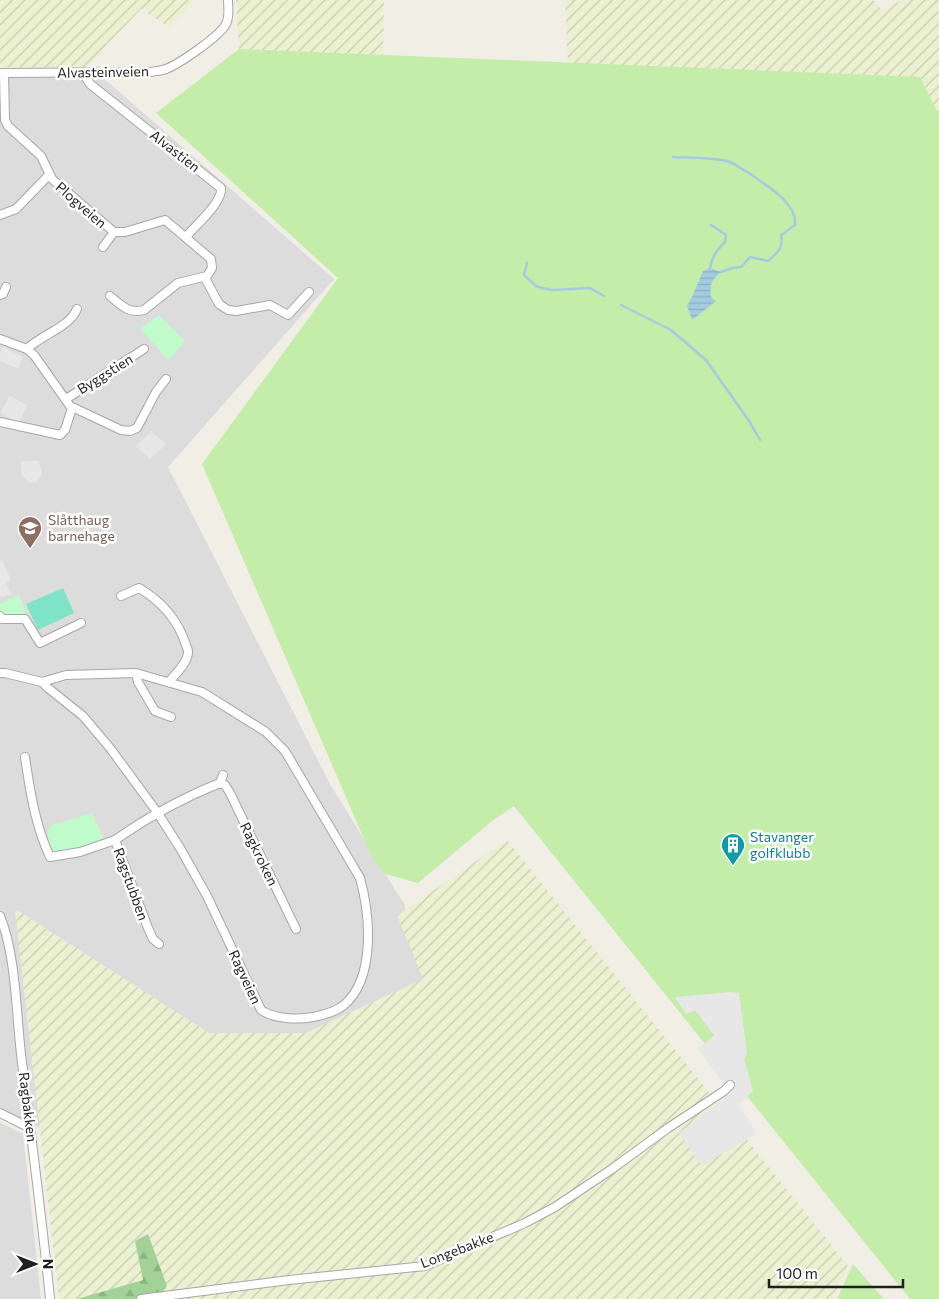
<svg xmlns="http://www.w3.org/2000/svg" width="939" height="1299" font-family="Commissioner,sans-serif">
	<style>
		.residential { fill: #dddcdc }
		.farmland { fill: url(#farmland-furrows) }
		.grass { fill: #c3eda8 }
		.forest { fill: url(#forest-firs) }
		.park { fill: #c0fccb }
		.pitch { fill: #7fe4c7 }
		.parking { fill: #e7e7e7 }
		.water { fill: url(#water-rules) }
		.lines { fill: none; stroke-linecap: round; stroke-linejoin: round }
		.stream { stroke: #a3cce0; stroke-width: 2.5 }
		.street-casing { stroke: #a6a6a6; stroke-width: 10 }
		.street { stroke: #fff; stroke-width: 8 }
		.labels { text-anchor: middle; stroke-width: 5; stroke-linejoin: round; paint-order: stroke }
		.street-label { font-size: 14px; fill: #1f1f1f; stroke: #fff }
		.education-label { font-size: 14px; fill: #785e54; stroke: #fff; text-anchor: start }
		.culture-label { font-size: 14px; fill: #0d838f; stroke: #fff; text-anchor: start }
	</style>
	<defs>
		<pattern id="farmland-furrows" width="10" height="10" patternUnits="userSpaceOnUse" patternTransform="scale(1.25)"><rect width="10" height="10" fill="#eaf0d0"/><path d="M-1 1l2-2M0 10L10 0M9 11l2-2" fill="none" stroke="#c8cdb2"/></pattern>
		<pattern id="forest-firs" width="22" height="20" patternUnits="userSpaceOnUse" patternTransform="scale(1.25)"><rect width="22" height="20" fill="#a3d298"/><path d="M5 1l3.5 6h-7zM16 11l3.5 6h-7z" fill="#8cb483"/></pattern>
		<pattern id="water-rules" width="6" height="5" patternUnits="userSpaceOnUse" patternTransform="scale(1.25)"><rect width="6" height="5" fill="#a3cce0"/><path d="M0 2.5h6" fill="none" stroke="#8cafc0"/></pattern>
	</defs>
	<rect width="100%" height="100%" fill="#f1eee5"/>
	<!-- residential -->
	<g class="residential">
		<polygon points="101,76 334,279 168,467 330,784 404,904 424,979 306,1033 209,1033 15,909 40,1128 0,1109 0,77"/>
		<polygon points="0,1122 23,1134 41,1299 0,1299"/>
	</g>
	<!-- farmland -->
	<g class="farmland">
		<polygon points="0,0 195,0 169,27 141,9 85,68 0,67"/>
		<polygon points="236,0 384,0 383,55 239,49"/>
		<polygon points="565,0 873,0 885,14 886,8 902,0 939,0 939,115 920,77 568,63"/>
		<polygon points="507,840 848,1266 832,1299 59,1299 15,909 209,1033 306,1033 423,979 397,915"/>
	</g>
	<!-- grass -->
	<g class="grass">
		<polygon points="239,49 920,77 939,115 939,1299 910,1299 514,806 492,821 418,883 385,874 371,855 202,464 338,278 156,113"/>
		<polygon points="853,1264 884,1299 837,1299"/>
	</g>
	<!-- forest -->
	<polygon class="forest" points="148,1234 167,1286 157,1299 77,1299 143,1280 135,1241"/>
	<!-- park -->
	<g class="park">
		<polygon points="159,315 185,341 169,360 140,329"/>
		<polygon points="19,595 27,615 4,615 0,609 0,604"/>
		<path d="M 92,813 L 104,840 L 57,854 C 50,849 43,831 52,825 Z"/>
	</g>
	<!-- pitch -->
	<polygon class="pitch" points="63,588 74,613 38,630 26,604"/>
	<!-- parking -->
	<g class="parking">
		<polygon points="3,347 23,357 18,369 0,361 0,353"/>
		<polygon points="10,396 27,405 19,423 0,413"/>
		<polygon points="151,431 166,444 150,459 136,446"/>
		<polygon points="21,461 39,461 42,475 36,483 29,482 21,475"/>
		<polygon points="2,560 11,580 6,584 11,594 2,598 0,595 0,561"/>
		<polygon points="730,992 739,993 747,1053 744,1059 753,1091 738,1105 757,1133 702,1166 679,1133 731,1093 698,1049 714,1035 695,1010 686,1014 675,997"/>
	</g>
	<!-- water -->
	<path class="water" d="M 710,268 L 721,272 C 712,280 709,284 711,297 L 716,301 L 692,320 L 687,306 L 692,297 L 703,271 Z"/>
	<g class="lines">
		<!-- stream -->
		<g class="stream">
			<path d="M 673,157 C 691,158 710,157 727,161 C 737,164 778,192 785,201 C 791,208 796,215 795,225 L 781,235 C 784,248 777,253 768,261 L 750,257 L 741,267 L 732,268 L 721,272"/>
			<polyline points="527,263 524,275 536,286 542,288 552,290 590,288 604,296"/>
			<path d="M 710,268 C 712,256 717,250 725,242 L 726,235 L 711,225"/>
			<polyline points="621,305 671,330 706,360 749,421 760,440"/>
		</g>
		<!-- street casing -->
		<g class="street-casing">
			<g id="street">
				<path d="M 0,73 L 150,72 C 156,71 161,71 166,69 C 179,64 220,36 226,24 C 230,16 228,8 228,0"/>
				<path d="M 4,73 L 5,120 L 8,126 L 41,156 L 52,179 L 114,232 L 125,232 L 165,220 L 211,259 L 212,268 L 207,276 L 178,283 L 144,310 C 128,314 121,305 110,296"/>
				<path d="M 83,73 L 90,84 L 221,188 C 223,202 195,226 186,237"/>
				<polyline points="0,215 16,209 49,175"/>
				<polyline points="103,247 114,232"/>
				<polyline points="205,278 219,304 228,310 236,311 270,305 288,315 309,292"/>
				<polyline points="0,295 3,294 6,287"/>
				<polyline points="0,339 27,349 34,355 70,406 121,430 130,431 137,428 156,392 166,379"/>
				<path d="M 27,349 C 42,334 69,328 77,309"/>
				<polyline points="66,399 144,349"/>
				<polyline points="0,422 60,435 65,430 72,408"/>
				<path d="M 121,596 L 139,588 C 161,601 178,620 186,645 C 187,647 188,650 188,652 C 188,663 175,674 169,682"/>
				<polyline points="0,616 2,619 25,619 40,643 81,623"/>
				<path d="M 0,673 L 5,673 L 42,682 L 66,675 L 136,673 L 202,692 L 266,732 L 285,751 L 360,878 C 370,914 376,978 344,1005 C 335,1012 324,1015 313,1017 C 298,1020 274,1019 261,1010 L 207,896 L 180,848 L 157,812 L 110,748 L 83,716 L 48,688 L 42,682"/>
				<polyline points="136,673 138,682 155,711 171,717"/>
				<path d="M 25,757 C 30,791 35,825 50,857 L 80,852 L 115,840 L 148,928 L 153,939 L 159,944"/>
				<polyline points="223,775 220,783 225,785 230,793 296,929"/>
				<path d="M 115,840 C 148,817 182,798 220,783"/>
				<path d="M 0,916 C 16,955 16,1012 21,1054 C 31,1136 42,1217 50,1299"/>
				<polyline points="0,1113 30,1128"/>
				<polyline points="141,1299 289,1280 425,1266 525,1223 555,1207 612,1169 668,1128 724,1091 730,1085"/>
			</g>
		</g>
		<!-- street -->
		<use href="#street" class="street"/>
	</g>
	<!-- icons -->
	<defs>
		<g id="school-pin" transform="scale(1.25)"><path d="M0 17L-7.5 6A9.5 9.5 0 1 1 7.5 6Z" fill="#8d6e63" stroke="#fff"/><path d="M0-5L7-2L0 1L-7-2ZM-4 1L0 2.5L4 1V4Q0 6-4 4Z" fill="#fff"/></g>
		<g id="building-pin" transform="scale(1.25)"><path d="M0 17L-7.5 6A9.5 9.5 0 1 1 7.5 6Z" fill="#0f9aa8" stroke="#fff"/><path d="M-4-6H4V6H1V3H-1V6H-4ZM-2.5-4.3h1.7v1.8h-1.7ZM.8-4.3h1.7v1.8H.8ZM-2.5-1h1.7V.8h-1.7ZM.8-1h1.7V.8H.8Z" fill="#fff"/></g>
	</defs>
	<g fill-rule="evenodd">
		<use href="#school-pin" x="30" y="528"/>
		<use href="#building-pin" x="733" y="845"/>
	</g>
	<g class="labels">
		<!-- street labels -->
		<g class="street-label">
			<text transform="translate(103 72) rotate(-1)" y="5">Alvasteinveien</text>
			<text transform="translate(175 151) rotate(38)" y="5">Alvastien</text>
			<text transform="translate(81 205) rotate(41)" y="5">Plogveien</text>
			<text transform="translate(105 374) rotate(-32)" y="5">Byggstien</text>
			<text transform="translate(259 854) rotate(64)" y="5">Ragkroken</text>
			<text transform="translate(131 884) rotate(70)" y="5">Ragstubben</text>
			<text transform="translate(245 977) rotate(65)" y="5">Ragveien</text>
			<text transform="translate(28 1107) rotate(83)" y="5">Ragbakken</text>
			<text transform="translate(457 1250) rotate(-21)" y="5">Longebakke</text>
		</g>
		<!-- education labels -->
		<g class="education-label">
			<text x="48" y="525">Slåtthaug<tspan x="48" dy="16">barnehage</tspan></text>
		</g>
		<!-- culture labels -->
		<g class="culture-label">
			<text x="750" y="842">Stavanger<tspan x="750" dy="16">golfklubb</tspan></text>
		</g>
	</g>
	<!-- north arrow -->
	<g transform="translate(35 1264) rotate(90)" stroke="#ffffff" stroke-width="4" paint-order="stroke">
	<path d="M0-4L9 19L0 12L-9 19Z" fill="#1f1f1f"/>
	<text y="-8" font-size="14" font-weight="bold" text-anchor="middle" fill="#1f1f1f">N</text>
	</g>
	<!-- scale -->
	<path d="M769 1279v8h134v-8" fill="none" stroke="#1f1f1f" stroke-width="2.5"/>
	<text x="776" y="1279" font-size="15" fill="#1f1f1f" stroke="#ffffff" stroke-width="4" paint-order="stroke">100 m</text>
</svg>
